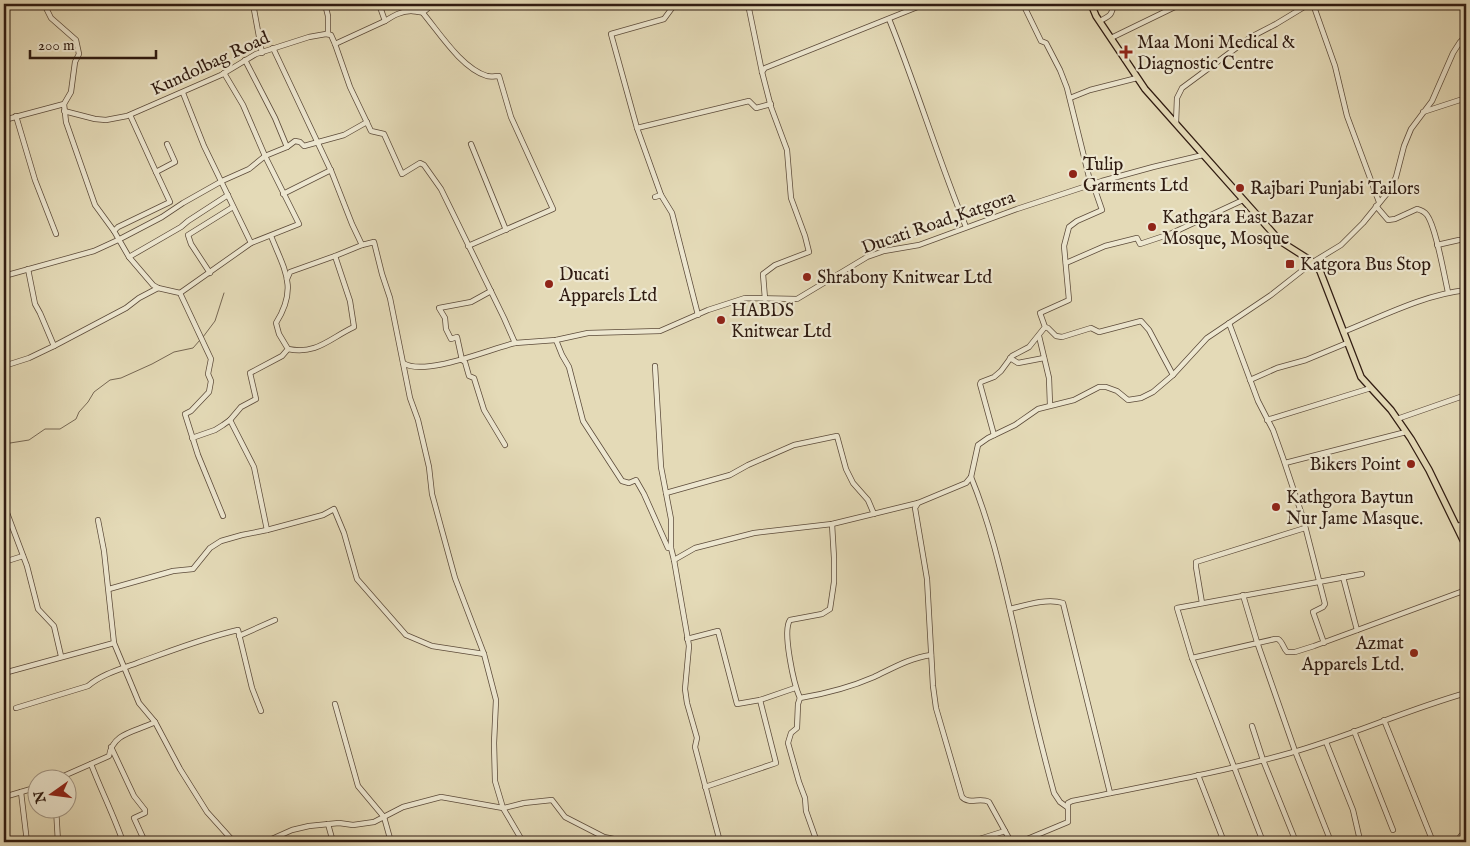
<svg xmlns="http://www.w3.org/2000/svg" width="1470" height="846" font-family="'IM FELL English',serif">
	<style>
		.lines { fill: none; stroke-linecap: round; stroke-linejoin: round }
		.stream { stroke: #766753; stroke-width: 1 }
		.minor-casing { stroke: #5c4b3a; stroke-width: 6 }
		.major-casing { stroke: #2f1b11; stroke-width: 8 }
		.minor { stroke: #ede7d0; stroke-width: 4.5 }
		.major { stroke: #e4dab7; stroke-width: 5.5 }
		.poi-dot { fill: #8f2418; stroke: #ede7d0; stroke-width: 2 }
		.labels { text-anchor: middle; stroke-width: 4.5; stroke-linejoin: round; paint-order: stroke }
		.poi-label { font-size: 18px; fill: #2f1b11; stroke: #ede7d0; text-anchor: start }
		.street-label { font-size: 18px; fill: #2f1b11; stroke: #ede7d0 }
	</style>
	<rect width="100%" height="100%" fill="#e4dab7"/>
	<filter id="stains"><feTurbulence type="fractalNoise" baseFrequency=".004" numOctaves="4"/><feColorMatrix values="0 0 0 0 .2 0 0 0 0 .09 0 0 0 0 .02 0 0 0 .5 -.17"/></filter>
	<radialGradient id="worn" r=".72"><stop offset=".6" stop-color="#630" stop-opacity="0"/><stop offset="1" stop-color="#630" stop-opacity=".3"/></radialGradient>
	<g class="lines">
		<!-- stream -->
		<g class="stream">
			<polyline points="203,337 215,321 224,293"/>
			<polyline points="4,444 29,440 45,429 60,429 76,419 79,412 88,402 94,392 110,380 121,378 152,364 174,352 193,348 200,340"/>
		</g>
		<!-- minor casing -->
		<g class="minor-casing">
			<g id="minor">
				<polyline points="44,4 51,18 76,40 79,54 75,62 71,92 64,104 66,122 95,205 114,231 129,257 153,285 158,288 180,293 211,359 208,374 211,381 209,392 191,411 185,414 198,455 223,516"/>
				<polyline points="253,4 262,53"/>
				<polyline points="325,4 328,16 328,34"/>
				<polyline points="379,4 385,21 335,44 350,87 371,131 384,134 402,174 420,163 424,165 441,189 504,318 515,343 556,340 588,333 660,331 708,310 745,298 797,299 867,257 884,251 919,245 1017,209 1102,181 1153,167 1203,155"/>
				<path d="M 420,4 L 422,12 C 439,32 461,68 487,76 C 491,77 495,76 499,76 L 511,117 L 553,209 L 468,246"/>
				<polyline points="748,4 762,72 771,107 787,150 791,198 805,236 809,252 775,265 763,274 765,299"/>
				<polyline points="1025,4 1023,4 1041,41 1046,43 1060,70 1067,88 1091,185"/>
				<polyline points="1313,4 1335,66 1347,116 1379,202"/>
				<path d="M 889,19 C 917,88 938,159 966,227"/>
				<path d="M 385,21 C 393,16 401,11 411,11 C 415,11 419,13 423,12 C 427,10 430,6 433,4"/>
				<path d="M 1100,21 C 1111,15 1111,16 1114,4"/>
				<polyline points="1111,38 1181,4"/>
				<path d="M 273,48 L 332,173 L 352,224 L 362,245 L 374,242 L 382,274 L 390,298 L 403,363 C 425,377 489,349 515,343"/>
				<polyline points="245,60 275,118 287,147"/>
				<polyline points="762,72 765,68 925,4"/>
				<polyline points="183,93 204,146 251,243"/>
				<polyline points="1070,98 1090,90 1137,78"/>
				<polyline points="64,111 95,119 106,120 127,116 221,75 256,54 309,37 326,34 331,35 335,44"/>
				<polyline points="1423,112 1466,98"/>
				<polyline points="130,115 156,172"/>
				<polyline points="16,116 35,180 56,234"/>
				<polyline points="4,120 64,104"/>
				<polyline points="1176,123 1177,98 1182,88 1251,37 1276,24 1309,4"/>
				<polyline points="637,128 749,101 756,108 771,104"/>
				<polyline points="471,144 506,230"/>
				<polyline points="283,194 331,170"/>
				<polyline points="661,195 672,213 698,315"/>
				<polyline points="655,197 661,195 637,128 611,34 664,19 675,4"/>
				<path d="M 1376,206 L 1388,220 L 1395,219 L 1417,209 C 1421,210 1424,211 1427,215 C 1436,227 1444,275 1448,292"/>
				<polyline points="114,231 118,227 170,202 156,172 175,162 167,144"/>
				<polyline points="1437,245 1459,240"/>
				<polyline points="129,257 181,227 188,221 228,195"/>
				<polyline points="1066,263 1105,246 1137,238 1140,244 1170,234 1243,200"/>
				<polyline points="210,273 191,244 188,235 233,207"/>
				<polyline points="4,276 94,251 118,240 162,217 183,203 222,181 249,169 265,156 287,147 295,141 300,142 304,146 344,135 367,122"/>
				<polyline points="287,279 290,272 335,256 362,245"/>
				<polyline points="491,291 471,302 439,308 445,318 446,329 451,339 457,337 462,360 465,362 469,376 474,378 484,410 505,445"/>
				<polyline points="180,293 251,243 299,224 265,156 243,105 224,73"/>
				<polyline points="1229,323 1258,401 1273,430 1283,458 1303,518 1325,604 1323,607 1313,612 1324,643"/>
				<polyline points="1045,327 1048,328 1056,336 1062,337 1091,328 1099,332 1141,321 1149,330 1173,375"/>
				<path d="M 1343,332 C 1383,316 1423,295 1466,290"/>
				<polyline points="1039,336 1049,378 1050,405"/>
				<polyline points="556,340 562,355 569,367 583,421 622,481 629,483 636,480 644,494 668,548 671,548 674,560 689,646 685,689 687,703 697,738 695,747 720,842"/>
				<polyline points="54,346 126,308 139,298 158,288"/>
				<path d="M 288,349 C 317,355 330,338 354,327 L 350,301 L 335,256"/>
				<polyline points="1010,358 1018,363 1044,358"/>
				<polyline points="403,363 410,398 418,420 429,467 432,494 441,527 455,578 484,654 496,700 494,743 495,781 503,808 523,842"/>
				<polyline points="4,366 29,358 54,346 40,313 35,304 28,269"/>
				<polyline points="655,366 661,467 671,519 671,548"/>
				<polyline points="1250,380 1277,368 1306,360 1347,343"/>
				<polyline points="1397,419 1466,395"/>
				<polyline points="230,420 254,467 267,530"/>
				<polyline points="1267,420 1371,388"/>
				<polyline points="994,435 980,384 981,382 994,377 1001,371 1012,356 1029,347 1045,327 1040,313 1069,300 1064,246 1069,227 1077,221 1102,210 1093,184"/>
				<path d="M 192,438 L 215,430 L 223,425 L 230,420 L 241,407 L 256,399 L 250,373 L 282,356 L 288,349 L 279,334 L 276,323 C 298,288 285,271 271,236"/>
				<polyline points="1285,463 1406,432"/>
				<path d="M 971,477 C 991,526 1002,576 1014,627 C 1026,682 1039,738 1054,793 L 1060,802 L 1067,807"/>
				<polyline points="666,493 730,475 748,465 794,445 837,436 846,469 853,483 868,500 874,514"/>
				<path d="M 918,503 L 915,508 L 927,579 L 933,686 L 936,708 L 962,797 C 969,805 980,797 989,802 L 1011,842"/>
				<polyline points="4,505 27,566 38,609 54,626 61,656"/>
				<polyline points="98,520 104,551 114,643 139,703 155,722 180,769 207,812 234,842"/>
				<polyline points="1457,526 1466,524"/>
				<polyline points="674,560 695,548 754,533 832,524 918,503 966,483 971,477 978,445 988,438 1015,425 1038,409 1074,400 1099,387 1106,387 1117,391 1128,400 1141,398 1153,392 1173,375 1207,338 1271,295 1313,262 1341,245 1363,223 1389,191 1396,177 1404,146 1411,129 1432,101 1453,53 1460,42 1466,36"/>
				<polyline points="4,562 23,556"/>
				<polyline points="1343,577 1357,630"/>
				<polyline points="109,589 173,571 193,569 210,548 221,541 242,535 267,530 323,515 334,509 344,533 357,579 406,635 432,646 484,654"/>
				<polyline points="1243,595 1257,642 1295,751 1331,842"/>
				<polyline points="1202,603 1196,567 1196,562 1305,528"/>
				<path d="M 1010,609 C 1026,605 1047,598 1063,603 L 1110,793"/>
				<polyline points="239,636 275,620"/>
				<polyline points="687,639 718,631 737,704 760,700"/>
				<path d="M 1192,658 L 1275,639 L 1278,639 C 1283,642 1283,648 1287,652 L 1295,652 L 1314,646 L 1466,590"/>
				<polyline points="4,673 114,643"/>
				<path d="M 800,698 C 794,685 782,631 790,620 L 822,614 L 830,609 L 834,582 L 834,558 L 832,524"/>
				<polyline points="335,704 358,786 384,817 391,842"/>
				<path d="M 16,708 L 88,686 C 102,674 121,669 137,663 C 171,651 203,638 238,630 L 252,688 L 261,711"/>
				<polyline points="1384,720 1433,842"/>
				<polyline points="1252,726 1263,760 1296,842"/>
				<polyline points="1354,731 1393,830"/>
				<polyline points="1326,742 1353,810 1359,836"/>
				<polyline points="111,747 134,796 145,810 145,813 134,818 145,842"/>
				<path d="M 91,764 C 101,790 114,816 123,842"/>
				<polyline points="1198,775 1224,842"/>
				<path d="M 59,778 L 109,756 C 113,732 136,732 155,722"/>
				<polyline points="705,787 776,763 760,700 795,688"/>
				<polyline points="21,792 27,842"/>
				<polyline points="4,797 38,787"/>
				<polyline points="56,808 58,842"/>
				<polyline points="504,808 524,803 552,800 565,817 604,837 628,842"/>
				<polyline points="328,824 333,842"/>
				<polyline points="4,836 4,842"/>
				<polyline points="265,842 292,830 309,826 339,823 353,825 374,822 403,807 441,797 503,808"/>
				<path d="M 817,842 L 806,811 L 805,798 L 799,782 L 788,743 L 791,733 L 797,728 L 798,704 L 800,698 C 824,694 851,687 874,677 C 893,668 910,658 931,655"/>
				<polyline points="970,842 1005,831"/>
				<path d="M 1020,842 L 1068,822 L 1068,803 L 1072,801 C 1145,786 1219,773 1290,753 C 1350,736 1406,710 1466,693"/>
				<polyline points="1263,842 1192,658 1177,608 1362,574"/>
				<polyline points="1456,842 1466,830"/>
			</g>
		</g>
		<!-- major casing -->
		<g class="major-casing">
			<polyline id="major" points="1091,4 1096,16 1145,89 1280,241 1313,262 1320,271 1361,377 1391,410 1411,439 1429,470 1466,546"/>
		</g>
		<!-- minor -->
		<use href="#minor" class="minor"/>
		<!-- major -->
		<use href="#major" class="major"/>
	</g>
	<!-- markers -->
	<g class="poi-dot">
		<path d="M1123.5 44.5h5v5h5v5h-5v5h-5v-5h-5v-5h5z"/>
		<circle cx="1073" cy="174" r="5"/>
		<circle cx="1240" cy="188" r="5"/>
		<circle cx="1152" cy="227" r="5"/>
		<rect x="1285" y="259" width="10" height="10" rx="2.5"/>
		<circle cx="807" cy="277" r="5"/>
		<circle cx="549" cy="284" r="5"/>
		<circle cx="721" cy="320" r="5"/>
		<circle cx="1411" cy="464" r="5"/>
		<circle cx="1276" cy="507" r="5"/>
		<circle cx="1414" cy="653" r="5"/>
	</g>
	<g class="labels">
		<!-- poi labels -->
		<g class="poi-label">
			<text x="1137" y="48">Maa Moni Medical &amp;<tspan x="1137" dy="21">Diagnostic Centre</tspan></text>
			<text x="1083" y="170">Tulip<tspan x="1083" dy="21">Garments Ltd</tspan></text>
			<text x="1250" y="194">Rajbari Punjabi Tailors</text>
			<text x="1162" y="223">Kathgara East Bazar<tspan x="1162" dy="21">Mosque, Mosque</tspan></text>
			<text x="1300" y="270">Katgora Bus Stop</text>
			<text x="559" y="280">Ducati<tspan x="559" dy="21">Apparels Ltd</tspan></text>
			<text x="817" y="283">Shrabony Knitwear Ltd</text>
			<text x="731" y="316">HABDS<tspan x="731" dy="21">Knitwear Ltd</tspan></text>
			<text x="1401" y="470" text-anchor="end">Bikers Point</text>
			<text x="1286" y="503">Kathgora Baytun<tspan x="1286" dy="21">Nur Jame Masque.</tspan></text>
			<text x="1404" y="649" text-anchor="end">Azmat<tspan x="1404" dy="21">Apparels Ltd.</tspan></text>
		</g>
		<!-- street labels -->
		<g class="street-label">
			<text transform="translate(210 63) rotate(-25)" y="6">Kundolbag Road</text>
			<text transform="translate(938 222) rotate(-19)" y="6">Ducati Road,Katgora</text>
		</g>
	</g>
	<!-- margin -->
	<rect width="1470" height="846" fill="none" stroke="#e4dab7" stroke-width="20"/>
	<rect x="5" y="5" width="1460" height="836" fill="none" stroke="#2f1b11" stroke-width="2.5"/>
	<rect x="10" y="10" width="1450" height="826" fill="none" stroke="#2f1b11"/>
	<!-- north arrow -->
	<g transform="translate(52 794) rotate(256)"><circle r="24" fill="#ede7d0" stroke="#a19584"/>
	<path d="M0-4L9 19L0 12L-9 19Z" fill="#8f2418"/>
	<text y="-8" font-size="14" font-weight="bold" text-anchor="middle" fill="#2f1b11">N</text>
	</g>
	<!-- scale -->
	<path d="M30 50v8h126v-8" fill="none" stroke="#2f1b11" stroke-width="2.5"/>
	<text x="38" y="50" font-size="15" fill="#2f1b11" stroke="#ede7d0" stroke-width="4" paint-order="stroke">200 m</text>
	<rect width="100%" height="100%" filter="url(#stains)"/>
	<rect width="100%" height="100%" fill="url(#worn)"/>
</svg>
